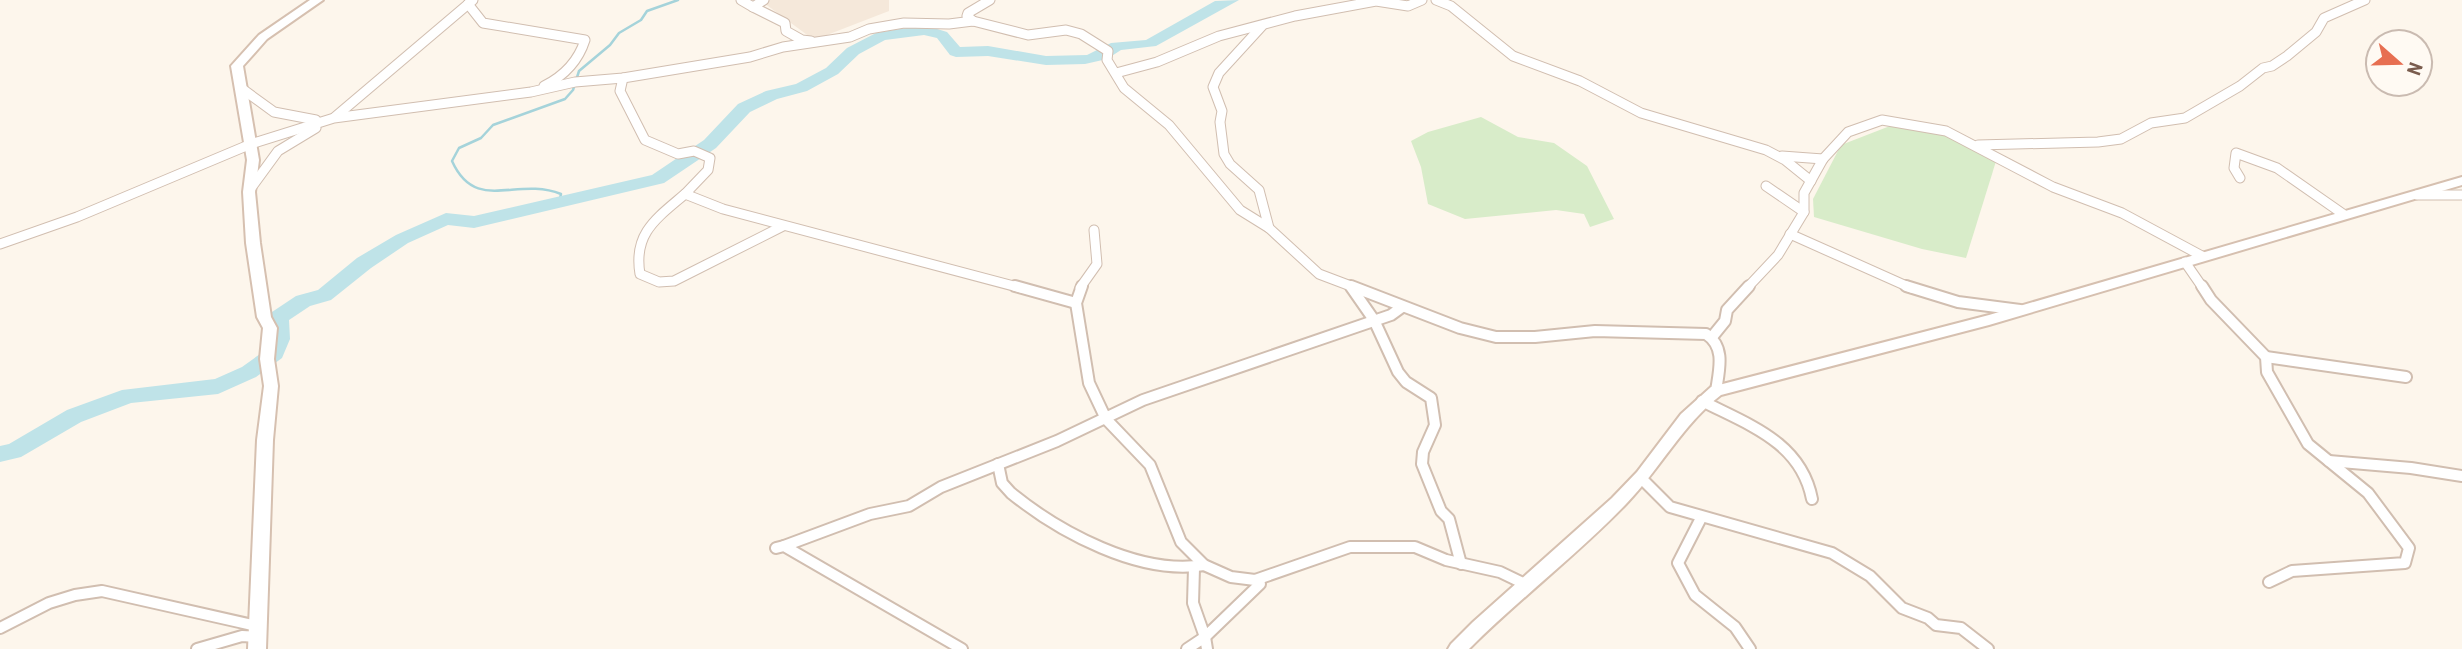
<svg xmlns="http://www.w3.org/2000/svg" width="2462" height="649" font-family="'Roboto Condensed',sans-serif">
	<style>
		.residential { fill: #f5e8da }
		.green { fill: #d8ecc9 }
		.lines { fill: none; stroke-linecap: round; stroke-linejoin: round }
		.stream { stroke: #a5d3da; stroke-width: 2.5 }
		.river { fill: #bfe3e8; fill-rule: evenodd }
		.street-far1-casing { stroke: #d1beb0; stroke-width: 11 }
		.street-casing { stroke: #d1beb0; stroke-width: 14 }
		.secondary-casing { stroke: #d6c0b0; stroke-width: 4 }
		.street-far1 { stroke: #fff; stroke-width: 9 }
		.street { stroke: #fff; stroke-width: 10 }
		.secondary { fill: #fff; fill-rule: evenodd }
	</style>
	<rect width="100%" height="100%" fill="#fdf6ec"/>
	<!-- residential -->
	<polygon class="residential" points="770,0 889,0 889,11 814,40 764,3"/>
	<!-- green -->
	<g class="green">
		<polygon points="1481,117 1518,137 1554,143 1587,166 1614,219 1590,227 1584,214 1556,210 1465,219 1428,204 1421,167 1411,141 1428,132"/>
		<polygon points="1890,126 1943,133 1997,158 1966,258 1922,249 1814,217 1813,199 1841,145"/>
	</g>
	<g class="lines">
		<!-- stream -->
		<path class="stream" d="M 559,203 L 561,194 C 516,176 476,214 452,161 L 459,148 L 481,138 L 493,125 L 565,99 L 573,90 L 579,71 L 610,45 L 619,33 L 641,20 L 647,11 L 678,0"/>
		<!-- river -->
		<polygon class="river" points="1239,0 1156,46 1121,50 1107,59 1085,64 1046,65 988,56 956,57 950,55 937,38 924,35 885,40 859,54 838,74 807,91 777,99 750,112 716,148 664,183 474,228 448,225 408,243 371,268 331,300 310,306 289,320 290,339 282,358 256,377 218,394 131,403 81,422 21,457 0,462 0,446 9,444 67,410 122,390 215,379 242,367 267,349 272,312 296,296 318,290 357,258 396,235 446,213 474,216 652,175 704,140 738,104 766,91 796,84 826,68 847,48 876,33 924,25 947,32 960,47 988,46 1046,56 1087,55 1111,43 1146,40 1215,1"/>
		<!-- street-far1 casing -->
		<g class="street-far1-casing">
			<g id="street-far1">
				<polyline points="741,0 753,7"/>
				<polyline points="764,0 753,7 785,23 786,31 802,40 811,41"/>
				<polyline points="1436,0 1451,6 1513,56 1580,81 1641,113 1766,150 1785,160 1811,181"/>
				<path d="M 468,4 L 483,23 L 585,40 C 578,62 564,76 544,86"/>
				<polyline points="973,21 967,16 968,13 990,0"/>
				<polyline points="1262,26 1219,73 1213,87 1222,111 1220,122 1224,154 1230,164 1259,190 1269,228 1319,274 1356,288"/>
				<polyline points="1116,73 1157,62 1219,36 1295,16 1376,1 1408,6 1422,0"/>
				<polyline points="623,78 620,91 645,140 678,154 694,151 710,158 708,170 685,194 723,209 1021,288"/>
				<polyline points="241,88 274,112 316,120"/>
				<polyline points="335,117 473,0"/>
				<polyline points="1978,145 2098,142 2121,139 2151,123 2185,118 2240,86 2263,68 2272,66 2287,56 2316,32 2324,18 2365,0"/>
				<polyline points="1782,156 1823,159"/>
				<polyline points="2240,178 2234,168 2236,153 2277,168 2343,214"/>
				<polyline points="1766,186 1804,212"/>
				<polyline points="251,188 278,151 316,128"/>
				<path d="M 685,194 C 657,218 633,233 640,274 L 659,282 L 674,281 L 783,226"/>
				<polyline points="2417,195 2462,195"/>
				<polyline points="1790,234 1911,288"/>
				<polyline points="0,244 77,217 251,144 334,118 531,92 575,82 623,78 750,57 783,47 850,37 869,29 904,23 949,24 973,21 1028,35 1066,30 1081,34 1108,51 1107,60 1124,88 1169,125 1240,210 1269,228"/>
				<polyline points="2185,262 2203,288"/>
				<polyline points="1080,288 1097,264 1094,230"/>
				<polyline points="1747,288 1778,255 1804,212 1804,193 1823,159 1848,132 1882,120 1946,131 2053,187 2122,213 2202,256"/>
			</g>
		</g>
		<!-- street casing -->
		<g class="street-casing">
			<g id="street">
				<polyline points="1015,286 1076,303"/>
				<polyline points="1082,286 1076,303 1089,383 1106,419 1150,465 1181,542 1204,565 1231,577 1255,580 1350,547 1415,547 1446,560 1500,572 1527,585"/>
				<path d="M 1351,286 L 1460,328 L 1496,337 L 1535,337 L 1595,331 L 1706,334 C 1726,347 1719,370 1716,391"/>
				<polyline points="1906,286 1958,302 2020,310"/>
				<polyline points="2202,286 2211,300 2266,357 2267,372 2308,444 2368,493 2409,548 2405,563 2292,571 2269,582"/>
				<polyline points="1351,287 1374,320 1398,372 1406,382 1431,398 1435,425 1423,452 1422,464 1441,511 1449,519 1461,564"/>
				<polyline points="1712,337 1725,321 1727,310 1749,286"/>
				<polyline points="2266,357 2406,377"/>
				<path d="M 1702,401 C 1749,425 1801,442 1812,499"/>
				<polyline points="2329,461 2411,468 2462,476"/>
				<path d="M 998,464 L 1002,483 L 1011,493 C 1059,532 1140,576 1204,565"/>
				<polyline points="1641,478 1670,507 1832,553 1870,576 1902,608 1928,618 1936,625 1961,628 1988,649"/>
				<polyline points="1701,518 1678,563 1695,595 1735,627 1750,649"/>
				<polyline points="784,546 870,514 909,506 941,487 1057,441 1143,400 1391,315 1402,307"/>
				<polyline points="776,548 784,546 962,649"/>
				<polyline points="1194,568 1193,603 1205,637 1260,584"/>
				<polyline points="0,628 49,603 75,595 102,591 257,626"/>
				<polyline points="197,649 242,636 258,637"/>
				<polyline points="1187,649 1205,637 1207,649"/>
			</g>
		</g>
		<!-- secondary casing -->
		<g class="secondary-casing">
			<g id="secondary">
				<polygon points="310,0 323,0 267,39 243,66 259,160 255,192 260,243 271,317 277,328 274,359 278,386 273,440 266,649 248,649 257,440 264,386 260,359 263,328 257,317 246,243 243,192 247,160 231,66 259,35"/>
				<path d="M 2462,177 L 2462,185 L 1989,325 L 1721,395 C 1682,425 1660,469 1626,504 C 1577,555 1519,599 1469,649 L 1448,649 L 1451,644 L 1473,622 L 1612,498 L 1637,472 L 1681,414 L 1711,387 L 1989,315 Z"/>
			</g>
		</g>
		<!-- street-far1 -->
		<use href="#street-far1" class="street-far1"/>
		<!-- street -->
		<use href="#street" class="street"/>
		<!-- secondary -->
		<use href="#secondary" class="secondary"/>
	</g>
	<!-- north arrow -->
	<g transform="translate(2399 63) rotate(110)"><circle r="33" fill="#fffaf3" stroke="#cabbb1" stroke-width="2"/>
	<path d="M0-5L12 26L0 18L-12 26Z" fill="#e76f51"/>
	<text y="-10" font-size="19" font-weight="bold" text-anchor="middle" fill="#7a5c4d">N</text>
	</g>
</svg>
